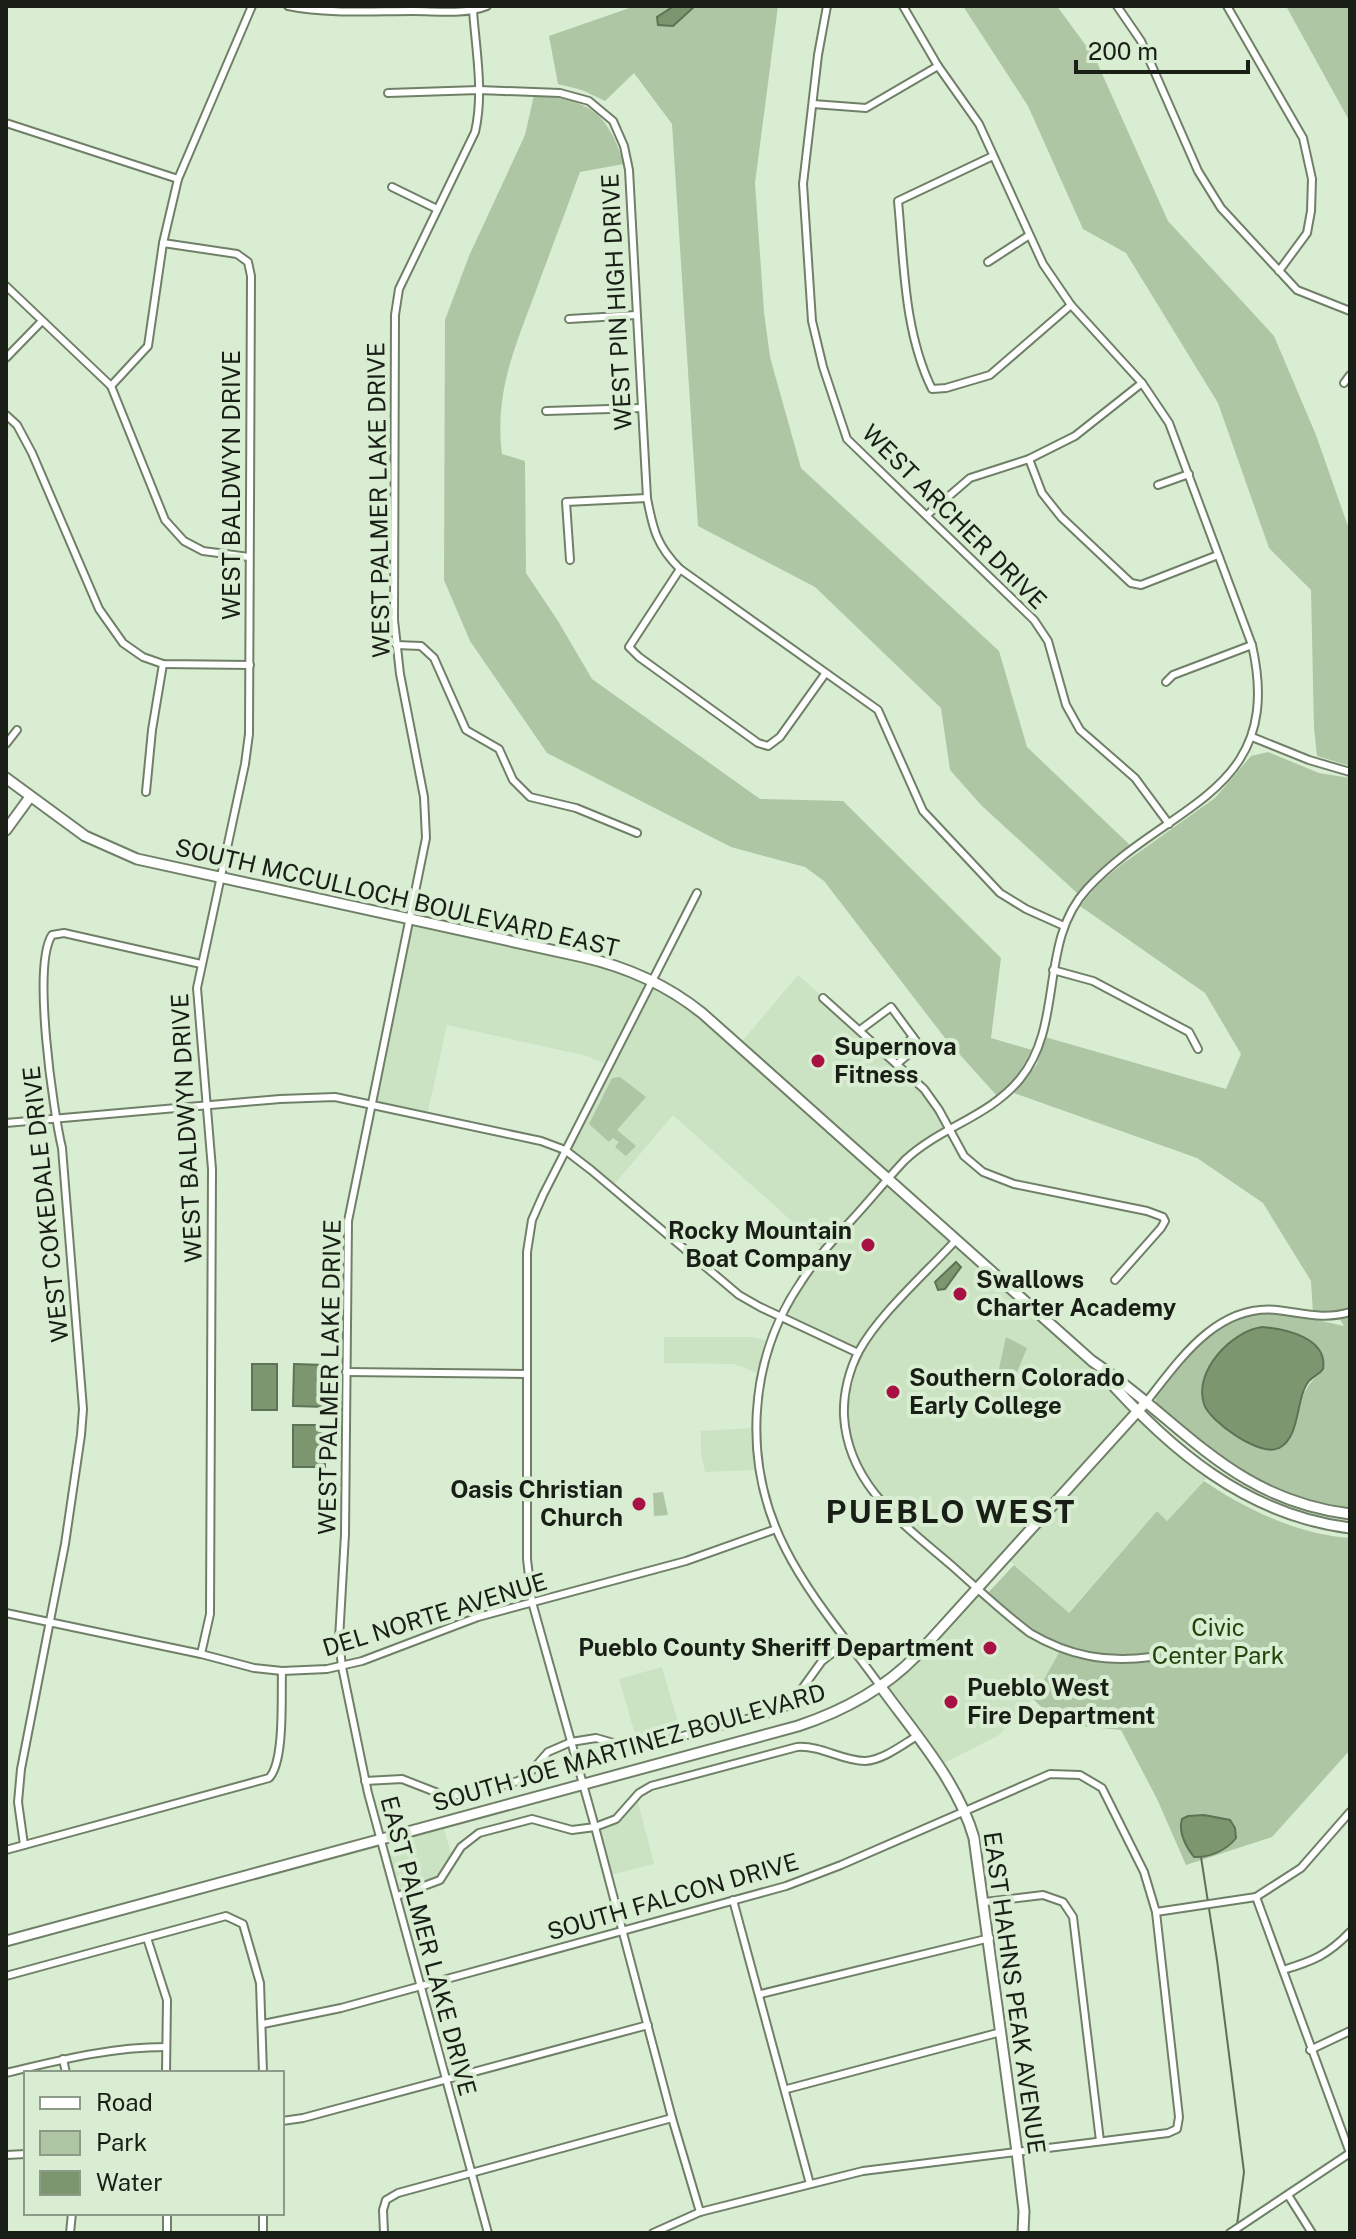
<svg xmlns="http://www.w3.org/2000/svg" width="1356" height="2239" font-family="'Public Sans',sans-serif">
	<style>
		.built { fill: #cbe3c2 }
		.green { fill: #afc6a5; fill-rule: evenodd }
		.water { fill: #7c9770; stroke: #5e7355; stroke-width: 2 }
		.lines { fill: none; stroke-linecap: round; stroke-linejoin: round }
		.stream { stroke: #5e7355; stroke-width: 2 }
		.street-casing { stroke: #708068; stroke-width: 10 }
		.secondary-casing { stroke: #708068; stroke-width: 13 }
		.street { stroke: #fff; stroke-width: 6 }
		.secondary { stroke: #fff; stroke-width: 9 }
		.poi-dot { fill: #a71144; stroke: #d9edd2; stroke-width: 3 }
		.labels { text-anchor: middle; stroke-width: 8; stroke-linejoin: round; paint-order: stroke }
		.street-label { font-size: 24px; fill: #191f16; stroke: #d9edd2 }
		.poi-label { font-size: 24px; font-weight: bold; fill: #191f16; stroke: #d9edd2; text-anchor: start }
		.park-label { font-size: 24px; fill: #20440a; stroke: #d9edd2 }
		.district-label { font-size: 32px; font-weight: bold; letter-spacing: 2px; fill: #191f16; stroke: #d9edd2 }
	</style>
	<rect width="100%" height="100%" fill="#d9edd2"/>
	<!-- built -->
	<g class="built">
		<polygon points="411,919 583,957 661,985 739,1045 798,975 915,1079 949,1129 931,1139 889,1178 1089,1359 1114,1386 1210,1474 1167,1521 1157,1511 1068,1613 1006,1557 978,1587 1061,1649 1033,1699 999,1735 938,1766 881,1687 977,1588 871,1491 847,1439 847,1386 858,1353 780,1317 824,1250 673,1115 612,1187 565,1150 608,1065 587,1056 447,1025 427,1116 371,1104"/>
		<polygon points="664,1337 752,1337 766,1340 757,1373 734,1364 664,1363"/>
		<polygon points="752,1428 755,1470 705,1472 701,1452 701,1431"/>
		<polygon points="662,1667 682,1736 639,1748 619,1679"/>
		<polygon points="637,1798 654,1864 611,1875 599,1828 613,1822"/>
		<polygon points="443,1826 452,1856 441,1874 428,1883 404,1889 399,1887 390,1856 391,1847 401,1839"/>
	</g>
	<!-- green -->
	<g class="green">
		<polygon points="635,6 778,6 755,183 764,312 770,357 801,468 999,651 1027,747 1132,847 1077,893 981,805 950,770 941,708 815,587 698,526 672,124 634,73 605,101 582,90 558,84 549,36"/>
		<polygon points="963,6 1057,6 1095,58 1168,221 1274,336 1316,435 1350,532 1350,766 1317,756 1314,728 1311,590 1269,548 1218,403 1126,253 1083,229 1028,106"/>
		<polygon points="1286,6 1350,6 1350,122"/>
		<path d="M 534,95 C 588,100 607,110 624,164 L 580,172 C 566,211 551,249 537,288 C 516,345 494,391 502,454 L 525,461 L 526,573 L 558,621 L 592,679 L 760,799 L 843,801 L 1001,958 L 991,1038 L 1032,1050 L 1016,1078 L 997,1096 L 945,1038 L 824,881 L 805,867 L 731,847 L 547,753 L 470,641 L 444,580 L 445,320 L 469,256 L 525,135 Z"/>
		<path d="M 1268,752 L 1319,773 L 1350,778 L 1350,1508 L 1284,1495 L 1215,1457 L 1156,1402 L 1155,1395 C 1172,1375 1189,1352 1208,1334 C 1245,1300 1300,1316 1344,1326 L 1338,1316 L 1313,1314 L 1311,1281 L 1263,1203 L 1197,1158 L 1014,1093 L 1037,1064 L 1045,1037 L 1226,1089 L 1241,1054 L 1205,993 L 1080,906 L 1100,882 L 1121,865 L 1215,798 L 1251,756 ZM 1277,1328 L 1311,1341 L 1319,1375 C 1300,1386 1295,1426 1283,1446 L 1224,1347 L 1244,1333 Z"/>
		<polygon points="620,1077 646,1097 617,1130 636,1146 626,1156 615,1147 619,1142 613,1138 609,1142 589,1124 612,1078"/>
		<polygon points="1006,1337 1027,1348 1017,1372 999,1369"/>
		<path d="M 1204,1481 C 1247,1510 1297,1534 1350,1538 L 1350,1750 L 1272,1837 L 1186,1865 L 1157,1799 L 1121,1730 L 1059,1724 L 1033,1699 L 1061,1649 L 1030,1633 L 986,1595 L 1014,1565 L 1069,1613 L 1157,1511 L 1167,1521 Z"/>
		<polygon points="663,1492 668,1515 654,1516 653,1493"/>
	</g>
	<!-- water -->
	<g class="water">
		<polygon points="674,6 695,6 673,26 658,25 657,17"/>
		<polygon points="956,1262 961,1267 945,1289 938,1290 935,1282"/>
		<path d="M 1262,1327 C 1286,1329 1328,1338 1323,1369 C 1319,1375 1313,1376 1309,1381 C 1295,1398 1301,1437 1279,1448 C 1261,1458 1209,1421 1204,1404 C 1193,1371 1232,1331 1262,1327 Z"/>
		<rect x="252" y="1364" width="25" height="46"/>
		<polygon points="294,1364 326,1365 326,1407 293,1406"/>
		<rect x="293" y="1425" width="32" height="42"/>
		<path d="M 1204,1815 L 1230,1820 L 1235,1828 L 1236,1838 C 1227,1850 1209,1858 1194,1857 C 1186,1847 1178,1832 1182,1819 L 1188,1816 Z"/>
	</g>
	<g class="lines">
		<!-- stream -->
		<polyline class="stream" points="1201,1857 1217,1960 1244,2172 1237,2225"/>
		<!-- street casing -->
		<g class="street-casing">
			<g id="street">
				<path d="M 288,6 C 329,14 371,11 413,11 C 438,11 464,15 487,6"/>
				<polyline points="827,6 818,55 803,184 812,321 823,367 847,439 1034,620 1048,641 1066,705 1080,730 1135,778 1169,824"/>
				<polyline points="1117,6 1141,41 1198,171 1221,208 1297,290 1350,311"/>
				<polyline points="1227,6 1303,138 1312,179 1311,211 1307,233 1279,271"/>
				<path d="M 473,11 C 476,51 484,93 475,132 L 399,289 L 395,315 L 394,620 L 400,674 L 424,797 L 426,838 L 348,1221 L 345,1534 L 339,1639 L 342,1667 L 368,1793 L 488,2233"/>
				<path d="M 388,93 L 479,90 L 560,93 L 589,101 L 613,121 L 624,146 L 629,170 L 647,498 C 653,530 657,546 680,569 L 878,710 L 923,811 L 1000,893 L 1026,909 L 1064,926"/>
				<polyline points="813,104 866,108 938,66"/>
				<polyline points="6,123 178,179"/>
				<path d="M 993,156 L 898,201 C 904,264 904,332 932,389 L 946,388 L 990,375 L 1071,305"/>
				<polyline points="392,187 437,209"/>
				<polyline points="163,243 237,254 248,262 251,276 249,734 245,764 197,988 212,1169 210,1614 201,1654"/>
				<polyline points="988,262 1028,236"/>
				<polyline points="6,286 111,386 165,520 184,541 203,551 249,557"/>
				<polyline points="569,319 636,315"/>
				<polyline points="6,358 42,321"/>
				<polyline points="1344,383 1350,375"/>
				<polyline points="111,386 148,346 163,243 178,179 252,6"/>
				<polyline points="546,411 642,408"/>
				<polyline points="6,415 17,425 32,453 99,609 123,643 143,657 163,664 250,665"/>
				<polyline points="1029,459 1042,493 1061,517 1131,583 1141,585 1218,555"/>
				<polyline points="1158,485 1189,474"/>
				<polyline points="927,515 970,478 1029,459 1075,436 1142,383"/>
				<polyline points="570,560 566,502 647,498"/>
				<polyline points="680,569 629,647 639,657 758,743 768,746 780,737 825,674"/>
				<polyline points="396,645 421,646 434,658 466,730 499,749 513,780 530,797 576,808 637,833"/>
				<polyline points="1166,682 1173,675 1252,645"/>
				<polyline points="1252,737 1309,760 1350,772"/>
				<polyline points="6,744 17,730"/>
				<polyline points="146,792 152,730 163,664"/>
				<polyline points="697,893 543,1195 532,1220 527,1252 527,1559 532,1602 595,1827 672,2118 700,2212"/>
				<polyline points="1053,970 1093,981 1189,1032 1198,1049"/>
				<polyline points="823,998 924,1089 939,1110 964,1156 983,1172 1014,1184 1147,1211 1163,1217 1165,1221 1161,1228 1115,1280"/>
				<polyline points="860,1030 891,1007 919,1045 897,1064"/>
				<polyline points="891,1058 913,1037"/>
				<polyline points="6,1123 280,1099 335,1097 541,1141 565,1150 591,1170 739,1295 760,1307 858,1353"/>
				<path d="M 956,1240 C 927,1272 880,1313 859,1351 C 849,1370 843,1394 844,1416 C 848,1485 902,1523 951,1565 C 977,1588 1002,1612 1030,1633 C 1069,1656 1107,1663 1151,1657"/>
				<polyline points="346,1372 527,1374"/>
				<path d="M 1147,1401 C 1180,1359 1217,1304 1277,1310 C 1303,1313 1324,1320 1350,1312"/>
				<polyline points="6,1613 201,1654 254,1668 282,1671 327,1669 362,1661 478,1617 686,1561 776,1529"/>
				<path d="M 881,1687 C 849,1642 811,1599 786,1550 C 742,1465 747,1361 801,1282 C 817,1257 838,1235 858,1213 C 874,1195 889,1177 905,1160 C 940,1127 989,1117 1020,1079 C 1065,1024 1038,942 1087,889 C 1167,802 1286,795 1252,645 L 1169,423 L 1142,383 L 1071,305 L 1043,264 L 979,124 L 938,66 L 903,6"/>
				<polyline points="365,1781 402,1779 443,1795 464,1795 518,1781 528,1775 548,1752 571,1742 596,1738 634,1749 777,1711 791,1704 822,1661 848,1641"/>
				<path d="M 24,1845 L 18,1802 L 21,1769 L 65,1544 L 81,1435 L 83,1409 L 62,1148 C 53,1110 32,965 52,935 L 64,933 L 201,964"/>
				<path d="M 6,1850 L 269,1778 C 285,1762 281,1695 282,1671"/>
				<path d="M 397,1896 L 440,1880 L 461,1847 L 479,1833 L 532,1819 L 572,1830 L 595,1827 L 616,1819 L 639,1793 L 651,1786 L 797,1747 C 821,1745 842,1761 865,1761 C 883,1760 902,1745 917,1736"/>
				<polyline points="1256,1897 1350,2153"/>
				<polyline points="733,1900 810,2184"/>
				<polyline points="985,1902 1043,1895 1063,1902 1073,1917 1100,2141"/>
				<polyline points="1156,1912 1256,1897 1301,1868 1350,1812"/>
				<polyline points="147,1938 167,2000 166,2073"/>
				<path d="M 1283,1970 C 1313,1961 1328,1955 1350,1932"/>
				<polyline points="6,1976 226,1916 243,1924 260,1983 263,2073"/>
				<polyline points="761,1994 990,1938"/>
				<polyline points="263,2024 341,2008 786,1886 841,1865 1050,1774 1080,1775 1102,1788 1144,1872 1156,1912 1179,2117 1177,2129 1168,2133 863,2171 700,2212 653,2233"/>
				<polyline points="1310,2050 1350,2031"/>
				<polyline points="63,2059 66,2073"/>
				<path d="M 6,2073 C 60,2060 111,2047 166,2047"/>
				<polyline points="787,2089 1001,2032"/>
				<polyline points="282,2121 303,2118 648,2025"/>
				<polyline points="6,2155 26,2154"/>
				<polyline points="1288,2195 1312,2233"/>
				<polyline points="167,2213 167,2233"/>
				<polyline points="263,2213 263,2233"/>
				<polyline points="70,2233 72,2213"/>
				<polyline points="384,2233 383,2210 386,2200 398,2193 672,2118"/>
				<polyline points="1230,2233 1350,2153"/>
			</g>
		</g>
		<!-- secondary casing -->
		<g class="secondary-casing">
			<g id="secondary">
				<path d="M 6,778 L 85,836 L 137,859 L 583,957 C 627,967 667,985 702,1013 L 1092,1361 C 1184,1423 1231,1499 1350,1514"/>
				<polyline points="6,830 30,797"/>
				<path d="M 1102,1373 C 1169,1449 1246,1515 1350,1528"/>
				<path d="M 881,1687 C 915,1734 958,1782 974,1838 L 1017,2152 L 1024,2211 L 1023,2233"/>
				<path d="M 6,1941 L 798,1726 C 843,1711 883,1690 916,1656 L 1147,1401"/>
			</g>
		</g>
		<!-- street -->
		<use href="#street" class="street"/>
		<!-- secondary -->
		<use href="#secondary" class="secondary"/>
	</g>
	<!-- markers -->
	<g class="poi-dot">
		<circle cx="818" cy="1061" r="8"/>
		<circle cx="868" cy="1245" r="8"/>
		<circle cx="960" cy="1294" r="8"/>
		<circle cx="893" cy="1392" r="8"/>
		<circle cx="639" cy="1504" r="8"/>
		<circle cx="990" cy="1648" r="8"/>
		<circle cx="951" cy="1702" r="8"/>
	</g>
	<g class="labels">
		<!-- street labels -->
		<g class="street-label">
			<text transform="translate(617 302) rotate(-93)" y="8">WEST PIN HIGH DRIVE</text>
			<text transform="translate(232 485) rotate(-90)" y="8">WEST BALDWYN DRIVE</text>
			<text transform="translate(379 500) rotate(-91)" y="8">WEST PALMER LAKE DRIVE</text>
			<text transform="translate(954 517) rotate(45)" y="8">WEST ARCHER DRIVE</text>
			<text transform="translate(397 898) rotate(13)" y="8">SOUTH MCCULLOCH BOULEVARD EAST</text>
			<text transform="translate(187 1128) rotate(-93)" y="8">WEST BALDWYN DRIVE</text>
			<text transform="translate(46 1204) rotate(-96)" y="8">WEST COKEDALE DRIVE</text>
			<text transform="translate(330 1377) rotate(-89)" y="8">WEST PALMER LAKE DRIVE</text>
			<text transform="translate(435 1615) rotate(-17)" y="8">DEL NORTE AVENUE</text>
			<text transform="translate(629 1748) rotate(-16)" y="8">SOUTH JOE MARTINEZ BOULEVARD</text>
			<text transform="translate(673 1897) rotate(-16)" y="8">SOUTH FALCON DRIVE</text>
			<text transform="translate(428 1946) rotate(75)" y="8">EAST PALMER LAKE DRIVE</text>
			<text transform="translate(1014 1993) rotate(82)" y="8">EAST HAHNS PEAK AVENUE</text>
		</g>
		<!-- poi labels -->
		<g class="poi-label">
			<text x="834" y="1055">Supernova<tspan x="834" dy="28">Fitness</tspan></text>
			<text x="852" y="1239" text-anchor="end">Rocky Mountain<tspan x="852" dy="28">Boat Company</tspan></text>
			<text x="976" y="1288">Swallows<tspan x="976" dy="28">Charter Academy</tspan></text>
			<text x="909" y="1386">Southern Colorado<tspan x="909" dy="28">Early College</tspan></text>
			<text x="623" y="1498" text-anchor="end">Oasis Christian<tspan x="623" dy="28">Church</tspan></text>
			<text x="974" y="1656" text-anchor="end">Pueblo County Sheriff Department</text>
			<text x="967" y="1696">Pueblo West<tspan x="967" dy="28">Fire Department</tspan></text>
		</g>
		<!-- park labels -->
		<g class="park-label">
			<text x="1218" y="1636">Civic<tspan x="1218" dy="28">Center Park</tspan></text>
		</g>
		<!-- district labels -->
		<g class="district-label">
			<text x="951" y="1523">PUEBLO WEST</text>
		</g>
	</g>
	<!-- border -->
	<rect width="1356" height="2239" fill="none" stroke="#191f16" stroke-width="16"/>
	<!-- legend -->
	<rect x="24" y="2071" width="260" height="144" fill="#d9edd2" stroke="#8c9b87" stroke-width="2"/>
	<rect x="40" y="2097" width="40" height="12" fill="#ffffff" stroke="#8c9b87" stroke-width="2"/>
	<text x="96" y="2111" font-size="24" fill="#191f16">Road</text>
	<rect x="40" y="2131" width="40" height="24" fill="#afc6a5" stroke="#8c9b87" stroke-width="2"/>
	<text x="96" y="2151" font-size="24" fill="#191f16">Park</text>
	<rect x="40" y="2171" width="40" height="24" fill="#7c9770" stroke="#8c9b87" stroke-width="2"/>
	<text x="96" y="2191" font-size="24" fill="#191f16">Water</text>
	<!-- scale -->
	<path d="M1076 60v12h172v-12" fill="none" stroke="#191f16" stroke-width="4"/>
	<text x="1088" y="60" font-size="24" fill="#191f16" stroke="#d9edd2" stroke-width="6" paint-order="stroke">200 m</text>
</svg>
